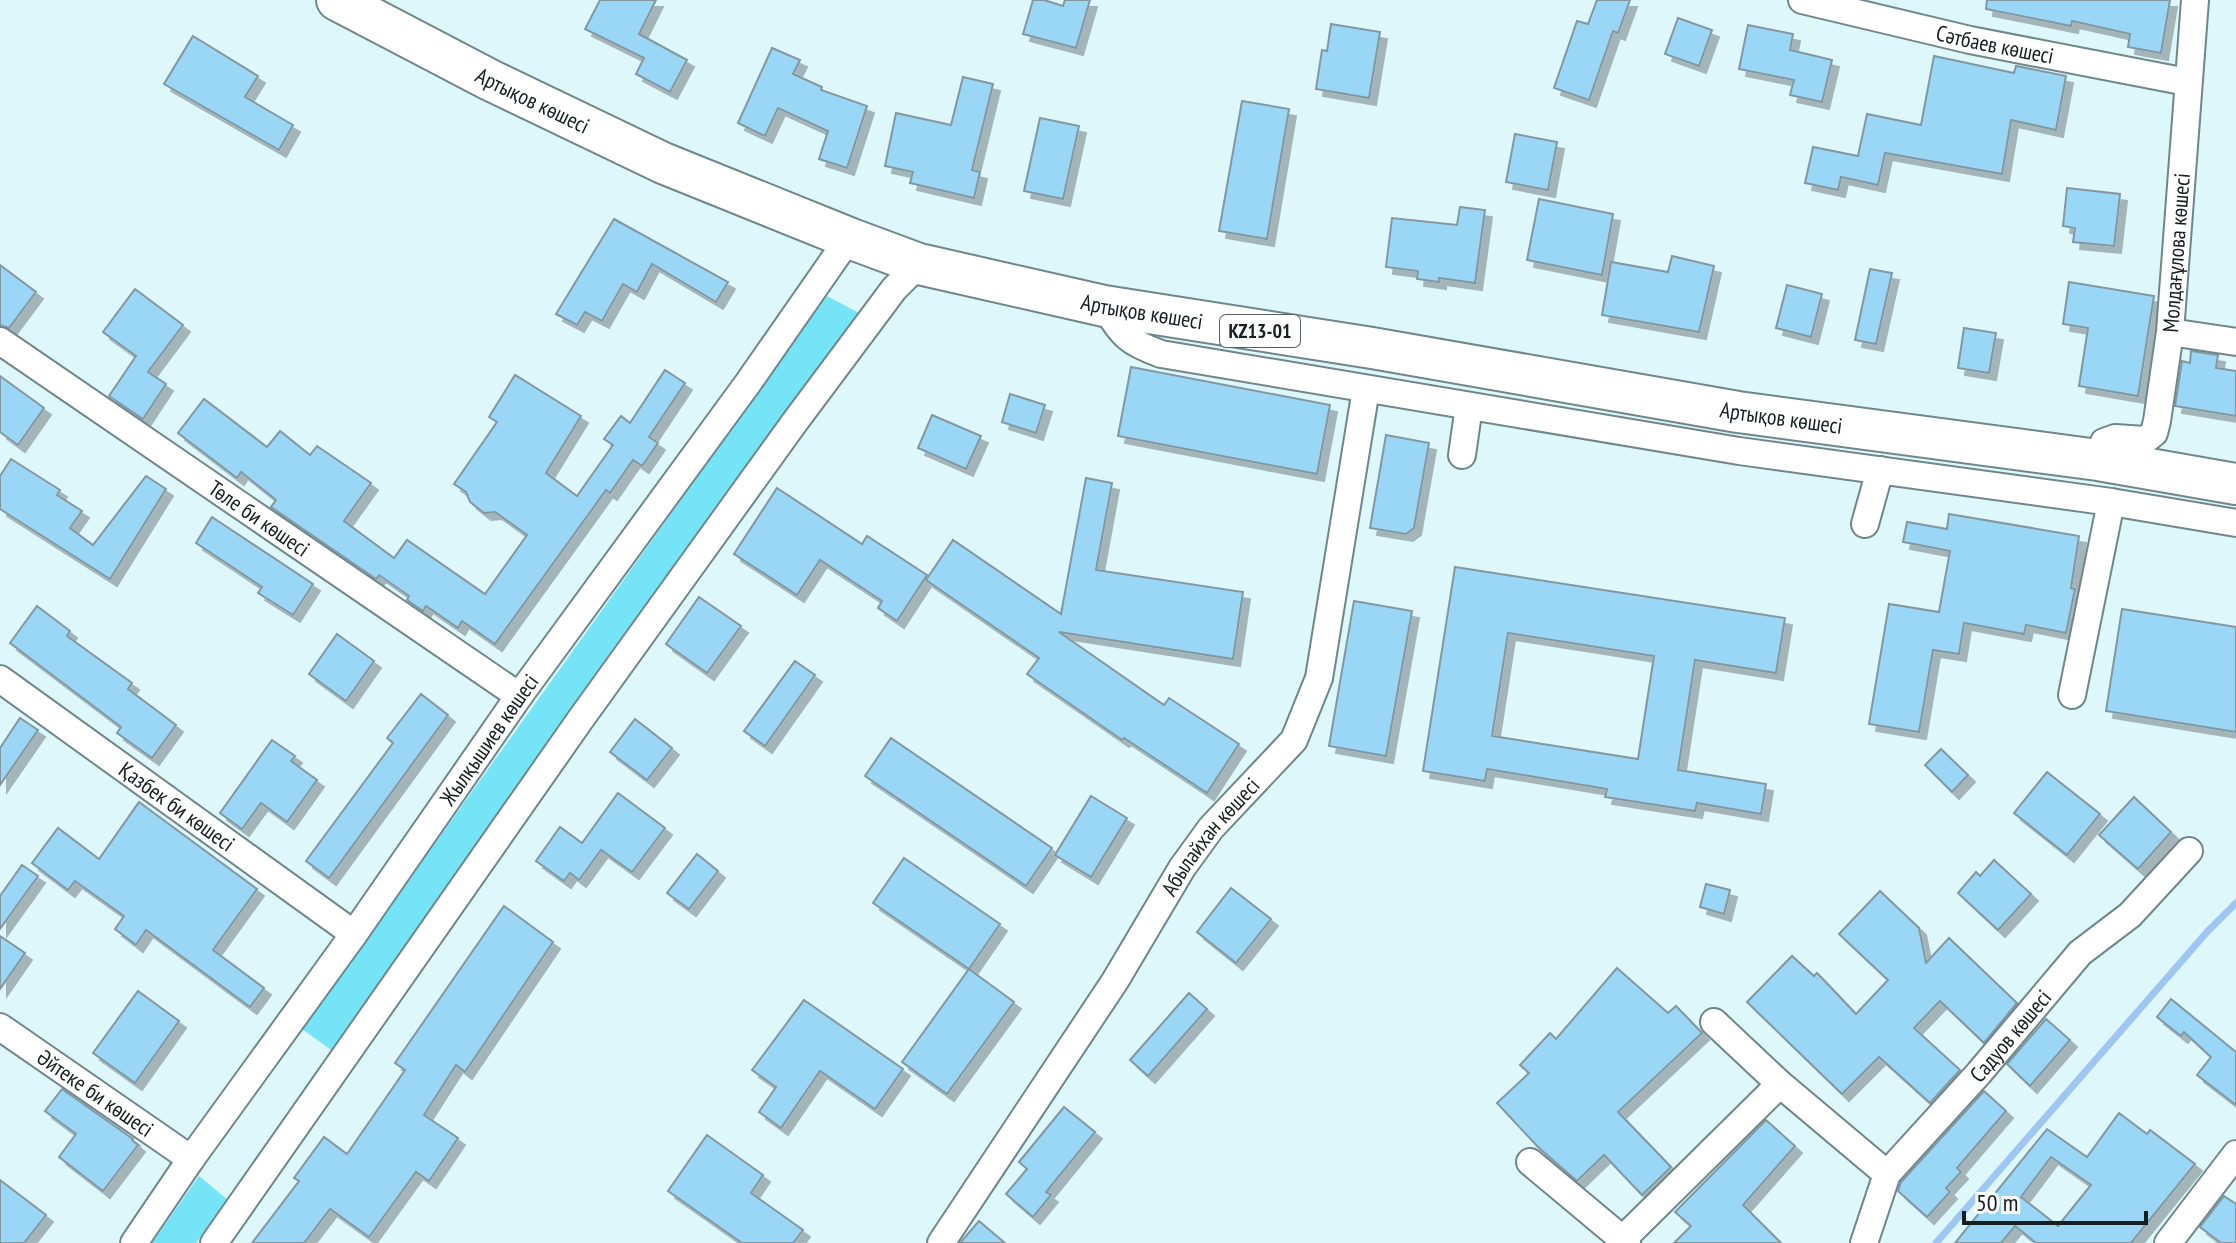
<svg xmlns="http://www.w3.org/2000/svg" width="2236" height="1243" font-family="'PT Sans Narrow',sans-serif">
	<style>
		.green { fill: #76e4f7 }
		.lines { fill: none; stroke-linecap: round; stroke-linejoin: round }
		.stream { stroke: #9fc6f2; stroke-width: 7 }
		.building { fill: #9ad7f6; stroke: #8397a1; stroke-width: 2; fill-rule: evenodd; filter: url(#shadow) }
		.minor-casing { stroke: #6f868a; stroke-width: 30 }
		.highway-casing { stroke: #6f868a; stroke-width: 44 }
		.minor { stroke: #fff; stroke-width: 26 }
		.highway { stroke: #fff; stroke-width: 40 }
		.labels { text-anchor: middle; stroke-width: 6; stroke-linejoin: round; paint-order: stroke }
		.shield { fill: #fefefe; stroke: #5b6163; stroke-width: 2 }
		.shield-label { font-size: 20px; font-weight: bold; fill: #151e20 }
		.street-label { font-size: 22px; fill: #151e20; stroke: #fefefe }
	</style>
	<defs>
		<filter id="shadow"><feDropShadow dx="7" dy="7" stdDeviation="0" flood-color="#0004"/></filter>
	</defs>
	<rect width="100%" height="100%" fill="#def7fb"/>
	<!-- green -->
	<g class="green">
		<polygon points="827,296 861,314 334,1052 302,1029"/>
		<polygon points="199,1176 228,1200 196,1243 152,1243"/>
	</g>
	<g class="lines">
		<!-- stream -->
		<polyline class="stream" points="1936,1243 2207,932 2236,903"/>
	</g>
	<!-- building -->
	<g class="building">
		<polygon points="600,0 656,0 639,34 687,60 670,92 636,74 644,58 585,29"/>
		<polygon points="1033,0 1044,0 1063,6 1065,0 1090,0 1076,48 1023,34"/>
		<polygon points="1597,0 1630,0 1618,33 1613,31 1589,100 1554,88 1577,21 1588,24"/>
		<polygon points="1987,0 2170,0 2161,53 2128,47 2130,34 2072,21 2071,26 1986,9"/>
		<polygon points="1678,18 1712,30 1699,66 1665,54"/>
		<polygon points="1331,24 1380,32 1369,98 1316,89 1322,50 1327,51"/>
		<polygon points="1748,25 1793,34 1790,50 1832,60 1822,102 1790,95 1794,80 1739,69"/>
		<polygon points="193,36 258,76 245,97 293,125 279,150 164,84"/>
		<polygon points="772,48 800,60 793,74 822,87 821,90 867,106 847,168 819,159 828,131 778,108 765,136 738,123"/>
		<polygon points="1934,56 2014,73 2016,66 2066,76 2056,130 2011,120 2002,174 1885,153 1878,185 1841,177 1838,190 1805,183 1813,147 1858,156 1867,114 1921,125"/>
		<polygon points="963,77 993,84 972,170 980,172 974,198 910,183 913,172 885,166 896,113 951,125"/>
		<polygon points="1242,101 1289,109 1267,239 1219,231"/>
		<polygon points="1040,118 1079,126 1063,199 1024,191"/>
		<polygon points="1515,134 1557,142 1548,190 1506,182"/>
		<polygon points="2067,188 2120,194 2114,246 2073,242 2075,228 2063,226"/>
		<polygon points="1539,199 1613,214 1602,275 1527,260"/>
		<polygon points="1460,207 1485,210 1475,283 1439,278 1439,282 1417,279 1418,271 1386,267 1392,218 1457,225"/>
		<polygon points="614,219 728,282 716,302 652,264 637,292 623,284 602,321 585,312 577,325 556,314"/>
		<polygon points="1672,256 1714,266 1699,332 1602,315 1611,262 1668,272"/>
		<polygon points="0,265 36,292 9,328 0,325"/>
		<polygon points="1870,269 1892,273 1876,344 1855,340"/>
		<polygon points="2069,282 2154,296 2138,396 2079,386 2088,328 2063,324"/>
		<polygon points="1787,285 1822,294 1811,337 1776,328"/>
		<polygon points="135,289 183,325 148,372 166,384 143,419 109,396 136,356 103,332"/>
		<polygon points="1964,328 1996,333 1989,373 1958,368"/>
		<polygon points="2191,351 2218,355 2216,368 2236,371 2236,416 2175,406 2182,361 2190,363"/>
		<polygon points="1131,367 1330,405 1317,474 1118,436"/>
		<polygon points="665,370 685,383 649,437 658,443 642,466 633,460 610,493 606,490 495,644 462,621 458,628 426,606 423,611 407,600 409,596 379,575 376,579 271,507 276,500 241,472 237,478 178,433 204,399 267,447 280,431 310,455 317,446 371,483 344,521 394,558 407,540 485,594 527,535 495,512 484,513 470,502 466,492 454,484 497,422 489,417 515,375 581,416 546,473 577,496 613,445 604,439 621,416 630,423"/>
		<polygon points="0,376 44,408 18,445 0,432"/>
		<polygon points="1010,394 1045,405 1036,433 1002,422"/>
		<polygon points="932,415 981,436 966,469 918,448"/>
		<polygon points="1386,435 1429,443 1414,528 1406,534 1370,528"/>
		<polygon points="11,459 60,490 57,495 82,511 70,528 93,545 146,476 166,489 110,579 0,509 0,476"/>
		<polygon points="1086,478 1112,483 1096,570 1243,592 1233,659 1059,632 1164,705 1169,698 1239,744 1207,793 1124,738 1122,740 1027,674 1039,658 926,580 953,540 1061,614"/>
		<polygon points="777,488 862,544 867,536 927,575 897,621 878,608 882,601 820,560 797,595 734,554"/>
		<polygon points="1949,514 2079,536 2071,588 2075,589 2066,633 2026,625 2024,634 1964,623 1959,654 1933,650 1919,732 1869,724 1889,604 1939,612 1950,551 1903,542 1907,522 1947,529"/>
		<polygon points="212,517 313,584 293,615 258,593 262,587 196,543"/>
		<path d="M 1455,567 L 1785,618 L 1776,673 L 1695,660 L 1678,770 L 1766,784 L 1761,814 L 1697,803 L 1695,811 L 1605,797 L 1607,789 L 1487,769 L 1485,781 L 1423,771 ZM 1508,633 L 1654,656 L 1638,759 L 1492,736 Z"/>
		<polygon points="699,597 741,626 707,673 666,644"/>
		<polygon points="1354,601 1412,611 1386,756 1329,746"/>
		<polygon points="37,606 70,631 67,636 132,683 128,689 176,725 152,758 117,733 121,727 10,643"/>
		<polygon points="2122,609 2236,627 2236,732 2106,711"/>
		<polygon points="337,634 374,661 346,701 309,674"/>
		<polygon points="795,661 815,675 765,746 744,731"/>
		<polygon points="421,694 448,715 329,878 306,861 393,743 387,738"/>
		<polygon points="20,718 38,730 0,785 0,748"/>
		<polygon points="635,719 672,748 647,780 610,752"/>
		<polygon points="891,738 1052,848 1026,886 865,776"/>
		<polygon points="272,740 295,756 291,761 317,780 287,822 261,803 242,829 220,813"/>
		<polygon points="1941,749 1968,775 1952,792 1925,765"/>
		<polygon points="2047,772 2100,814 2067,855 2014,813"/>
		<polygon points="618,793 665,828 632,872 601,850 579,880 570,873 564,881 536,861 560,827 582,843"/>
		<polygon points="1091,796 1127,818 1091,877 1055,855"/>
		<polygon points="2134,797 2171,832 2138,869 2099,835"/>
		<polygon points="139,802 257,889 213,950 264,988 250,1007 146,930 136,945 115,929 124,916 75,881 68,890 32,863 58,828 99,859"/>
		<polygon points="697,854 718,871 689,909 667,893"/>
		<polygon points="904,858 1000,924 969,969 873,903"/>
		<polygon points="1994,860 2031,894 1998,930 1958,893 1976,872 1980,876"/>
		<polygon points="22,865 38,876 0,929 0,896"/>
		<polygon points="1706,884 1730,890 1724,914 1700,907"/>
		<polygon points="1231,888 1271,919 1236,963 1197,932"/>
		<polygon points="1880,891 1919,928 1926,963 1949,938 2017,1003 1984,1043 1940,1001 1914,1028 1960,1070 1930,1103 1879,1057 1842,1094 1747,1002 1792,956 1814,976 1817,973 1856,1014 1888,980 1839,934"/>
		<polygon points="504,906 553,942 465,1072 456,1065 424,1115 458,1138 429,1181 416,1172 369,1237 330,1209 304,1243 252,1243 299,1181 294,1178 324,1137 347,1154 405,1070 395,1063"/>
		<polygon points="0,936 25,953 0,989"/>
		<polygon points="1617,968 1668,1013 1676,1006 1702,1033 1618,1112 1671,1167 1642,1195 1604,1155 1577,1181 1538,1147 1497,1103 1529,1073 1520,1065 1550,1033 1556,1039"/>
		<polygon points="969,969 1014,1002 947,1094 902,1062"/>
		<polygon points="138,991 179,1021 135,1083 93,1053"/>
		<polygon points="1189,993 1207,1009 1148,1076 1130,1060"/>
		<polygon points="2171,999 2236,1052 2236,1105 2197,1075 2211,1057 2184,1032 2181,1036 2157,1017"/>
		<polygon points="804,1000 903,1069 875,1109 820,1071 781,1128 759,1112 776,1087 752,1070"/>
		<polygon points="2046,1019 2070,1040 2030,1086 2007,1064"/>
		<polygon points="62,1089 133,1139 132,1140 138,1145 103,1191 59,1157 76,1134 45,1111"/>
		<polygon points="1984,1091 2006,1111 1957,1168 1961,1172 1946,1188 1950,1192 1927,1217 1898,1191 1901,1182"/>
		<polygon points="1064,1107 1095,1132 1046,1192 1051,1195 1033,1217 1006,1194 1027,1169 1019,1162"/>
		<path d="M 2119,1113 L 2147,1134 L 2150,1130 L 2195,1164 L 2131,1243 L 2036,1243 L 2015,1226 L 2001,1243 L 1955,1243 L 2047,1129 L 2087,1157 ZM 2051,1157 L 2091,1185 L 2058,1226 L 2021,1197 Z"/>
		<polygon points="1766,1120 1795,1146 1743,1205 1781,1243 1674,1243 1691,1226 1675,1212"/>
		<polygon points="707,1135 763,1175 751,1193 803,1230 793,1243 742,1243 668,1191"/>
		<polygon points="0,1180 46,1215 24,1243 0,1243"/>
		<polygon points="2224,1196 2236,1204 2236,1243 2221,1243 2200,1227"/>
		<polygon points="979,1221 1005,1243 960,1243"/>
	</g>
	<g class="lines">
		<!-- minor casing -->
		<g class="minor-casing">
			<g id="minor">
				<path id="s1" d="M 1802,0 L 1970,40 L 2187,82"/>
				<path d="M 1104,306 C 1124,336 1126,341 1161,354 L 1739,451 L 2111,502 L 2236,523"/>
				<polyline points="2170,332 2236,342"/>
				<path id="s2" d="M 0,341 L 519,696"/>
				<polyline points="1462,455 1469,406"/>
				<path id="s3" d="M 2098,460 L 2104,442 L 2115,438 L 2145,440 L 2154,433 L 2157,421 L 2170,332 L 2195,0"/>
				<polyline points="1865,524 1880,470"/>
				<path id="s4" d="M 0,679 L 354,934"/>
				<polyline points="2072,695 2111,502"/>
				<polyline points="1714,1022 1780,1084 1887,1174"/>
				<path id="s5" d="M 0,1027 L 191,1159"/>
				<polyline points="1530,1162 1627,1243"/>
				<polyline points="1623,1239 1780,1084"/>
				<path id="s6" d="M 134,1243 L 191,1159 L 354,934 L 519,696 L 748,383 L 849,238"/>
				<polyline points="214,1243 580,720 794,423 894,289 919,264"/>
				<path id="s7" d="M 941,1243 L 1115,981 L 1182,868 L 1211,828 L 1294,740 L 1319,678 L 1366,389"/>
				<path id="s8" d="M 1864,1243 L 1887,1174 L 1979,1073 L 2080,953 L 2130,915 L 2189,851"/>
				<polyline points="2168,1243 2236,1154"/>
			</g>
		</g>
		<!-- highway casing -->
		<g class="highway-casing">
			<g id="highway">
				<path id="s9" d="M 337,0 L 490,80 L 663,163 L 849,238 L 919,264 L 1104,306 L 1372,348 L 1738,412 L 2098,460 L 2236,484"/>
			</g>
		</g>
		<!-- minor -->
		<use href="#minor" class="minor"/>
		<!-- highway -->
		<use href="#highway" class="highway"/>
	</g>
	<g class="labels">
		<!-- shield labels -->
		<rect class="shield" x="1220" y="315" width="80" height="32" rx="6"/>
		<g class="shield-label">
			<text x="1260" y="338">KZ13-01</text>
		</g>
		<!-- street labels -->
		<g class="street-label">
			<text dy="8" stroke="none"><textPath href="#s1" startOffset="198">Сәтбаев көшесі</textPath></text>
			<text dy="8" stroke="none"><textPath href="#s9" startOffset="220">Артықов көшесі</textPath></text>
			<text dy="8" stroke="none"><textPath href="#s3" startOffset="254">Молдағұлова көшесі</textPath></text>
			<text dy="8" stroke="none"><textPath href="#s9" startOffset="868">Артықов көшесі</textPath></text>
			<text dy="8" stroke="none"><textPath href="#s9" startOffset="1516">Артықов көшесі</textPath></text>
			<text dy="8" stroke="none"><textPath href="#s2" startOffset="314">Төле би көшесі</textPath></text>
			<text dy="8" stroke="none"><textPath href="#s6" startOffset="616">Жылқышиев көшесі</textPath></text>
			<text dy="8" stroke="none"><textPath href="#s4" startOffset="218">Қазбек би көшесі</textPath></text>
			<text dy="8" stroke="none"><textPath href="#s7" startOffset="488">Абылайхан көшесі</textPath></text>
			<text dy="8" stroke="none"><textPath href="#s8" startOffset="258">Садуов көшесі</textPath></text>
			<text dy="8" stroke="none"><textPath href="#s5" startOffset="116">Әйтеке би көшесі</textPath></text>
		</g>
	</g>
	<!-- scale -->
	<path d="M1964 1211v12h182v-12" fill="none" stroke="#151e20" stroke-width="4"/>
	<text x="1976" y="1211" font-size="24" fill="#151e20" stroke="#fefefe" stroke-width="6" paint-order="stroke">50 m</text>
</svg>
